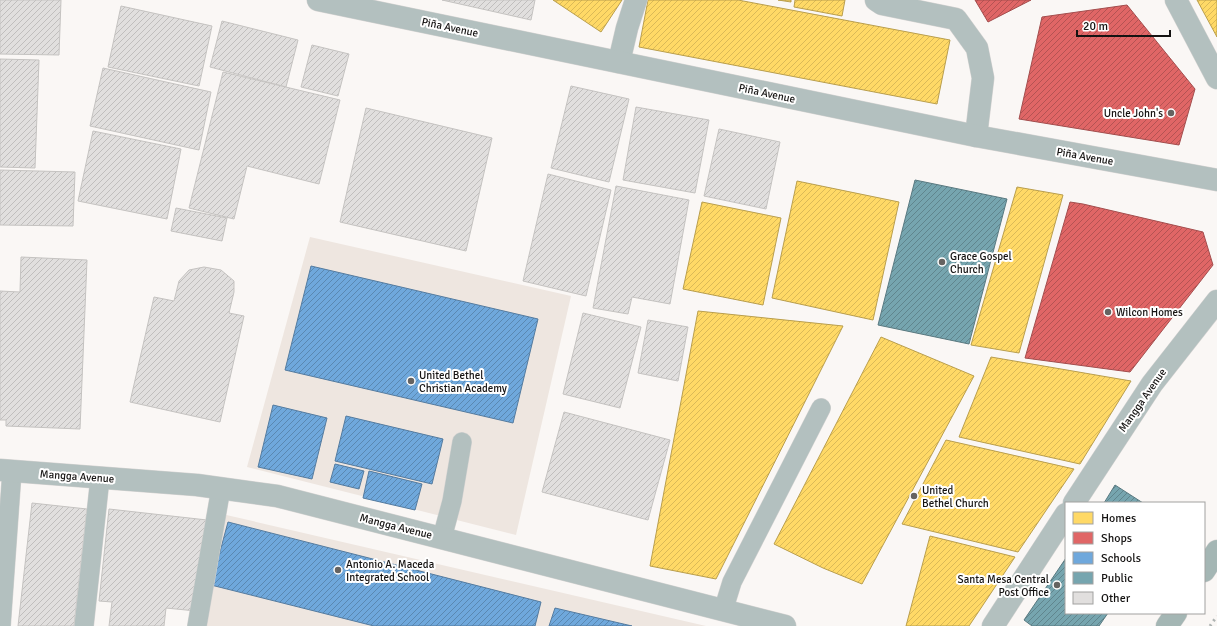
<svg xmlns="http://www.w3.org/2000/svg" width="1217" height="626" font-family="Signika,sans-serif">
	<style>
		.built { fill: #eee6e0 }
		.homes { fill: url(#homes-hatch); stroke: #b99e4d }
		.shops { fill: url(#shops-hatch); stroke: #a34d4d }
		.schools { fill: url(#schools-hatch); stroke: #547b9f }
		.public { fill: url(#public-hatch); stroke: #597980 }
		.building { fill: url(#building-hatch); stroke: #c5c3c1 }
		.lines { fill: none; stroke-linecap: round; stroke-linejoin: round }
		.service-casing { stroke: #d5d3d2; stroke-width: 20 }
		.minor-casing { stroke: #d5d3d2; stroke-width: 23 }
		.tertiary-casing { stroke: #d5d3d2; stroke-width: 23 }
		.primary-casing { stroke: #d5d3d2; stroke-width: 23 }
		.service { stroke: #b3c0bf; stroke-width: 19 }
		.minor { stroke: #b3c0bf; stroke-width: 22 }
		.tertiary { stroke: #b3c0bf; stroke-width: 22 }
		.primary { stroke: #a4b6b4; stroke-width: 22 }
		.rail { stroke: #aeb3b2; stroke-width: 3; stroke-dasharray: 2 4; stroke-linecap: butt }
		.poi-dot { fill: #656361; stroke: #fff; stroke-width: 1.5 }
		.labels { text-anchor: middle; stroke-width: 4; stroke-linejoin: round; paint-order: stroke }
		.street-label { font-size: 11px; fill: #151312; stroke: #fff }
		.poi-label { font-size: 11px; fill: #151312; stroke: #fff; text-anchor: start }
	</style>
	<defs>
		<pattern id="homes-hatch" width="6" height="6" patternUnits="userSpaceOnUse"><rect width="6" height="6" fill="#ffd966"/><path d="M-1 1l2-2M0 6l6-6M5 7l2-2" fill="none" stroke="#dab957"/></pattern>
		<pattern id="shops-hatch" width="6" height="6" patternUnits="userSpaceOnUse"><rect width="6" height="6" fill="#e06666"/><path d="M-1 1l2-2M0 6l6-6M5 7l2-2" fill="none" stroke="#b45353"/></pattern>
		<pattern id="schools-hatch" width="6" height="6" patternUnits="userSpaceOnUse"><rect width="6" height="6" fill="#6fa8dc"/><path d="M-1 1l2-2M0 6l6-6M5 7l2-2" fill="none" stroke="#5a88b1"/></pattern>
		<pattern id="public-hatch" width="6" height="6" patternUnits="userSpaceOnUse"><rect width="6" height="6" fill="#76a5af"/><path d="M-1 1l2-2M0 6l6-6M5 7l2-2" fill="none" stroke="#60858d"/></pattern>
		<pattern id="building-hatch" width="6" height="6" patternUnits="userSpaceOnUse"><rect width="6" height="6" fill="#e1dfde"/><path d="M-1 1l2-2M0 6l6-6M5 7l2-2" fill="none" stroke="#c0bebd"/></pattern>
	</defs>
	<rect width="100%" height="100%" fill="#faf7f5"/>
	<!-- built -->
	<g class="built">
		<polygon points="310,237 571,296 516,535 247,467"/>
		<polygon points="222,514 706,626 202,626"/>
	</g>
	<!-- homes -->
	<g class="homes">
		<polygon points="553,0 622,0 601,32"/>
		<polygon points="648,0 738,0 950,40 937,104 639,47"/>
		<polygon points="778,0 791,0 791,2"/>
		<polygon points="795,0 845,0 842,16 794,7"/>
		<polygon points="1197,0 1217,0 1217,37"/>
		<polygon points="797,181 899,202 873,320 772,298"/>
		<polygon points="1017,187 1063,195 1019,353 971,345"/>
		<polygon points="702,202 781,218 763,305 683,289"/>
		<polygon points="698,311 843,326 716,579 650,566"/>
		<polygon points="881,337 974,376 862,584 823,568 774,544"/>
		<polygon points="991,357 1131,381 1080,464 959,437"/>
		<polygon points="946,440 1074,469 1018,552 902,524"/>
		<polygon points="930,536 1015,557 969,626 906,626"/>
	</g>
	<!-- shops -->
	<g class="shops">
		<polygon points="975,0 1031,0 988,22"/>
		<polygon points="1127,5 1195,89 1179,145 1019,119 1042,17"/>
		<polygon points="1070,202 1083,204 1203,232 1213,265 1130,372 1025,358"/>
	</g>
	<!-- schools -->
	<g class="schools">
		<polygon points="311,266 538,319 513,423 285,370"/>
		<polygon points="273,405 327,418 312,479 258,467"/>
		<polygon points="346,416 443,439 432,484 335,461"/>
		<polygon points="335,464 364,471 359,489 330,482"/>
		<polygon points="369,471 422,484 415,510 363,498"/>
		<polygon points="228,522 541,602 535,626 374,626 211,585"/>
		<polygon points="555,608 632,626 549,626"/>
	</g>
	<!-- public -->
	<g class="public">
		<polygon points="915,180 1007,199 969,344 878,325"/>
		<polygon points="1115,485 1143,503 1104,503"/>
		<polygon points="1066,558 1066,613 1108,613 1099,626 1032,626 1024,620"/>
	</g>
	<!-- building -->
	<g class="building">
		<polygon points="0,0 61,0 59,55 0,54"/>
		<polygon points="442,0 535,0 531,20"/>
		<polygon points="121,6 212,26 199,86 108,67"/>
		<polygon points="222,21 298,40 286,87 210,67"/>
		<polygon points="312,45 349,54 338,96 301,87"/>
		<polygon points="0,59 39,60 35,168 0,167"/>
		<polygon points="103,68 211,92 199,150 90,126"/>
		<polygon points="223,72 340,100 319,184 247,166 234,219 189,208"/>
		<polygon points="571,86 629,99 609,182 551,168"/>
		<polygon points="636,107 709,120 695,193 623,180"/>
		<polygon points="366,108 492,138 466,251 340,222"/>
		<polygon points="719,129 780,142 766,209 704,196"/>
		<polygon points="93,131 181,149 167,219 78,201"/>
		<polygon points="0,170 75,172 73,226 0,225"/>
		<polygon points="548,174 611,190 586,296 523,281"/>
		<polygon points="616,186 689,200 670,304 632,297 628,314 593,308"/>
		<polygon points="176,208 227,218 222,241 171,231"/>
		<polygon points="21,257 87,260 80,429 6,426 6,420 0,420 0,291 20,292"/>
		<polygon points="204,267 221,270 234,281 234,292 229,313 244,316 220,422 130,402 154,297 174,301 179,281 189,270"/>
		<polygon points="583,313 641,327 620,408 563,394"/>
		<polygon points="648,320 688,327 678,381 638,373"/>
		<polygon points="564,412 670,440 648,520 542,492"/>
		<polygon points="32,503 87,509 74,626 18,626"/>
		<polygon points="109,509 207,520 196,611 166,608 164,626 109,626 112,602 99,601"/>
	</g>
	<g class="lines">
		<!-- service casing -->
		<g class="service-casing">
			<g id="service">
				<polyline points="442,538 452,501 462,442"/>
				<polyline points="723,611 732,582 821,408"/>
				<polyline points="1,626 12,471"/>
				<polyline points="84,626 100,478"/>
				<polyline points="197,626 221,488"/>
			</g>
		</g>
		<!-- minor casing -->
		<g class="minor-casing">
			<g id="minor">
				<polyline points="876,0 882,4 956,19 977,48 983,78 976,136"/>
				<polyline points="619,62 627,28 636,0"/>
				<polyline points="0,470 197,485 277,496 785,626"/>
				<polyline points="1074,503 1152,384 1217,301"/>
				<polyline points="993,626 1066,514"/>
			</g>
		</g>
		<!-- tertiary casing -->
		<g class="tertiary-casing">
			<g id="tertiary">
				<polyline points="318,0 976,136 1217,180"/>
				<polyline points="1176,0 1217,78"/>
			</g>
		</g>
		<!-- primary casing -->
		<g class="primary-casing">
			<g id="primary">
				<polyline points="1204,571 1217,551"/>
				<polyline points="1167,626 1176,613"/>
			</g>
		</g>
		<!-- service -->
		<use href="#service" class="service"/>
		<!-- minor -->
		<use href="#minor" class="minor"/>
		<!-- tertiary -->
		<use href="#tertiary" class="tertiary"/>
		<!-- primary -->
		<use href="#primary" class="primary"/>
		<!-- rail -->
		<polyline class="rail" points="1210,626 1217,616"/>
	</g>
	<!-- markers -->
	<g class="poi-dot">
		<circle cx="1171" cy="113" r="4"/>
		<circle cx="942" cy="262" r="4"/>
		<circle cx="1108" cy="312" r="4"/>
		<circle cx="411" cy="381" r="4"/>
		<circle cx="914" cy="496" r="4"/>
		<circle cx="338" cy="570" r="4"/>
		<circle cx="1057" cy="585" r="4"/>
	</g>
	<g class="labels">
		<!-- street labels -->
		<g class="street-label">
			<text transform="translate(450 27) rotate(12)" y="4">Piña Avenue</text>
			<text transform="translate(767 93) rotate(12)" y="4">Piña Avenue</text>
			<text transform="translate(1085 156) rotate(10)" y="4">Piña Avenue</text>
			<text transform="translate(1142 400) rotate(-55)" y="4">Mangga Avenue</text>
			<text transform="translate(77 476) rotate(4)" y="4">Mangga Avenue</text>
			<text transform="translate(396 526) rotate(14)" y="4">Mangga Avenue</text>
		</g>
		<!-- poi labels -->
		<g class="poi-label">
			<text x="1163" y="117" text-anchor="end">Uncle John's</text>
			<text x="950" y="260">Grace Gospel<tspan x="950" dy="13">Church</tspan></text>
			<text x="1116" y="316">Wilcon Homes</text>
			<text x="419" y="379">United Bethel<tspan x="419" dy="13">Christian Academy</tspan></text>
			<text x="922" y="494">United<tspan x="922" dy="13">Bethel Church</tspan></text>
			<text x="346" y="568">Antonio A. Maceda<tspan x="346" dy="13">Integrated School</tspan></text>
			<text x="1049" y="583" text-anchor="end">Santa Mesa Central<tspan x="1049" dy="13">Post Office</tspan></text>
		</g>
	</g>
	<!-- legend -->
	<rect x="1065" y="502" width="140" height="112" fill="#ffffff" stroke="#a1a1a0"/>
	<rect x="1073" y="512" width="20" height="12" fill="#ffd966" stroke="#a1a1a0"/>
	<text x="1101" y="522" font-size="12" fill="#151312">Homes</text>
	<rect x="1073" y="532" width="20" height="12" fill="#e06666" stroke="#a1a1a0"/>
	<text x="1101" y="542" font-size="12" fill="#151312">Shops</text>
	<rect x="1073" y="552" width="20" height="12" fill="#6fa8dc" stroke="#a1a1a0"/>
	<text x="1101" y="562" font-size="12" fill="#151312">Schools</text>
	<rect x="1073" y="572" width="20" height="12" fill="#76a5af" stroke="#a1a1a0"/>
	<text x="1101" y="582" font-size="12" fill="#151312">Public</text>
	<rect x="1073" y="592" width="20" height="12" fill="#e1dfde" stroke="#a1a1a0"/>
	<text x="1101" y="602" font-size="12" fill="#151312">Other</text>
	<!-- scale -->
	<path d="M1077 30v6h93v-6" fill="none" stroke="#151312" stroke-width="2"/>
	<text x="1083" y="30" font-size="12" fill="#151312" stroke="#ffffff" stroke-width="3" paint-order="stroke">20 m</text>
</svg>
